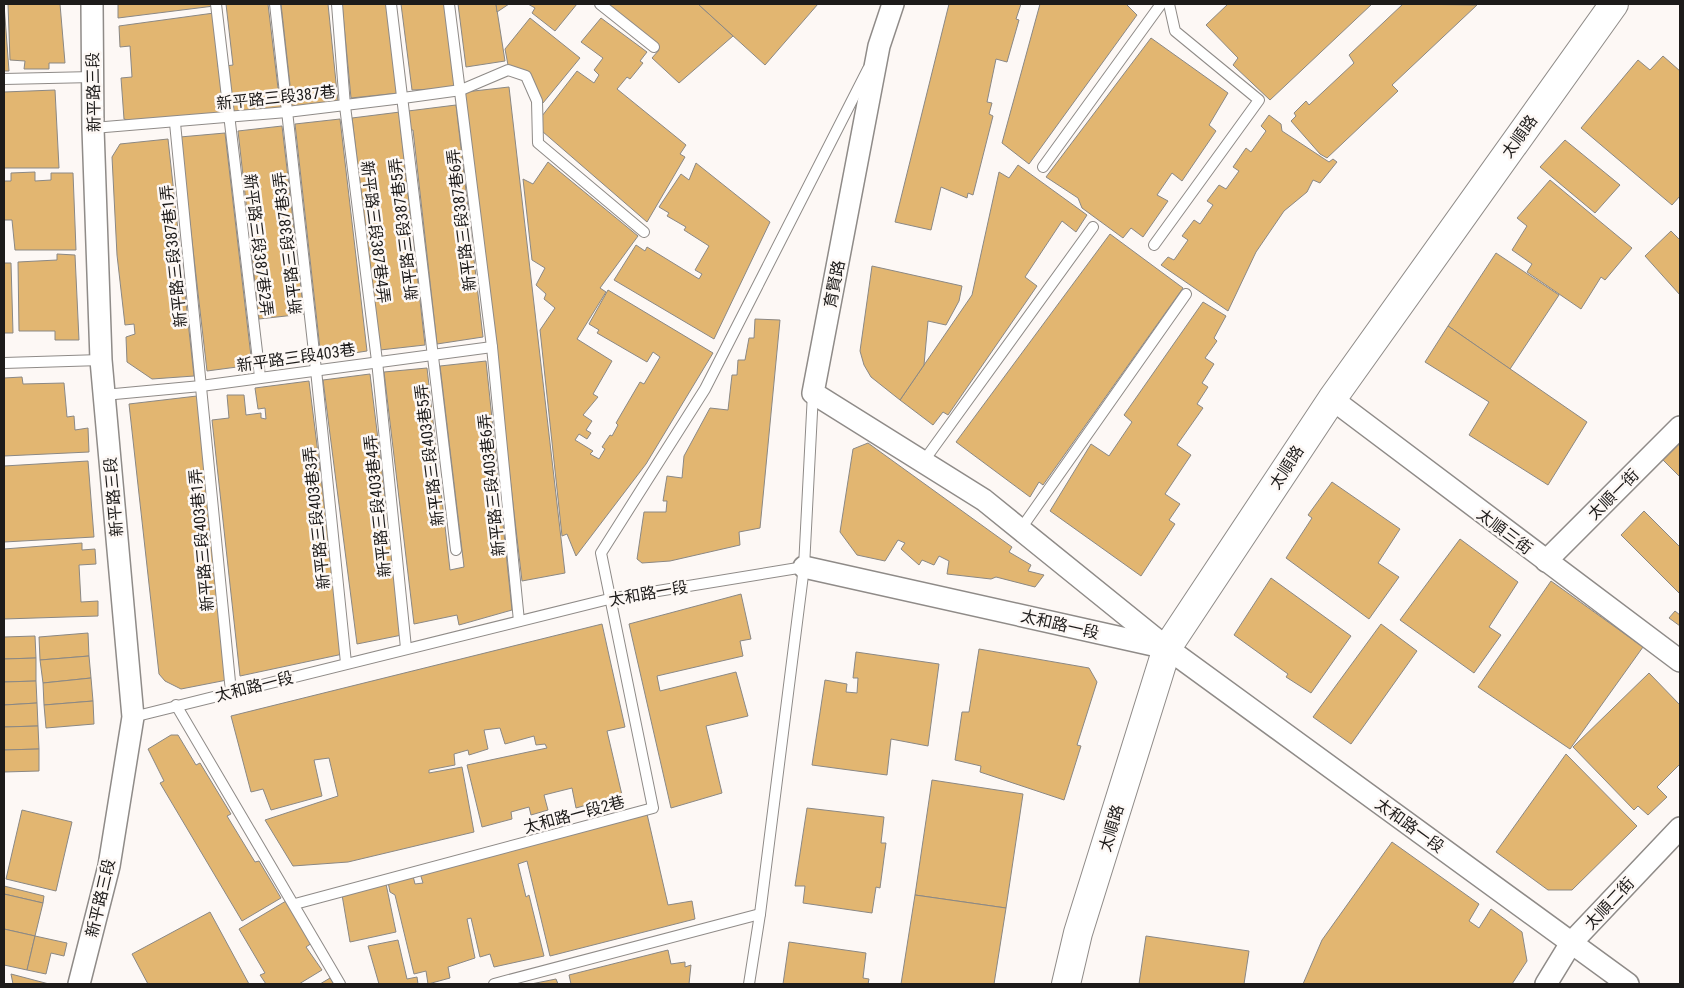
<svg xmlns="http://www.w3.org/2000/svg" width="1684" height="988" font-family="'Roboto Condensed','Noto Sans TC',sans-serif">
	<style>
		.building { fill: #e2b671; stroke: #8b8884 }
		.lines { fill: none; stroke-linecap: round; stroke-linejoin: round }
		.lane-casing { stroke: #8f8b88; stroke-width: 12 }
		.street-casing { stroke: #8f8b88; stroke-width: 24 }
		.secondary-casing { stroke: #8f8b88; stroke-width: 30 }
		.lane { stroke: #fff; stroke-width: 10 }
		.street { stroke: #fff; stroke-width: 21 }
		.secondary { stroke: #fff; stroke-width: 28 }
		.labels { text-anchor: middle; stroke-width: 5; stroke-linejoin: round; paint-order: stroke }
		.street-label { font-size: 16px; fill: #1d1b1a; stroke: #fdf8f5 }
	</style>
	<rect width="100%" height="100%" fill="#fdf8f5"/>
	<!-- building -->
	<g class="building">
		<polygon points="4,4 9,71 4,71"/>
		<polygon points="8,4 60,4 65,63 49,63 49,69 24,69 25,61 10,60"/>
		<polygon points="118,4 214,4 214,6 118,18"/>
		<polygon points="226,4 268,4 278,88 290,85 281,4 328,4 338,102 138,123 124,119 121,78 132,77 130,46 120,47 119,26 214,13 218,67 233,65"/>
		<polygon points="342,4 388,4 399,93 351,98"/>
		<polygon points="401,4 445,4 455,88 412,90"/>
		<polygon points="458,4 496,4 505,61 466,67"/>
		<polygon points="496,4 509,4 497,12"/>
		<polygon points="528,4 577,4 555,31 532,13 535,8"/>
		<polygon points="603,4 698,4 733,36 679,83 652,58 659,50"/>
		<polygon points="698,4 818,4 765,65"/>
		<polygon points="949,4 1021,4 1016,19 1019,20 1007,62 996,59 987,102 992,103 989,114 993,116 973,195 968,193 967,198 941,187 931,230 895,222"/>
		<polygon points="1040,4 1126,4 1137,15 1029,164 1002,143"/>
		<polygon points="1228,4 1372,4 1270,100 1233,65 1238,58 1206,25"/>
		<polygon points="1403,4 1477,5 1392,85 1398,91 1327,158 1320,154 1291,121 1296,116 1294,113 1306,101 1309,105 1354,63 1349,55"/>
		<polygon points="530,18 580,58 543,103 508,65 505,49"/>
		<polygon points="601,18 647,52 640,61 643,63 630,79 627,77 617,89 686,145 680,154 685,157 647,222 535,125 577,71 594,83 599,75 594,70 603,58 581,42"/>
		<polygon points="1151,38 1228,93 1209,125 1216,131 1182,181 1172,173 1157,195 1168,201 1143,237 1131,228 1123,238 1082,208 1078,198 1046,177"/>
		<polygon points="1663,56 1680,71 1680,196 1672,205 1581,128 1638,60 1650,70"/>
		<polygon points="509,87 565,573 522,581 465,92"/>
		<polygon points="55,90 59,168 4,168 4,92"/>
		<polygon points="456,105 483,337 437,344 413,130 401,131 425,345 380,350 352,118"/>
		<polygon points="1269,115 1281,124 1282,131 1329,162 1333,159 1337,162 1320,183 1313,180 1307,192 1284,211 1256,252 1228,311 1161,265 1168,257 1174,260 1188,240 1182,236 1194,220 1200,224 1213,205 1207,201 1219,185 1226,189 1239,171 1233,167 1246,148 1251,152 1266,131 1261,126"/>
		<polygon points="340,119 367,351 321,358 295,124"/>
		<polygon points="282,126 304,314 259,319 238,131"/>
		<polygon points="225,133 252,365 207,371 180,137"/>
		<polygon points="168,139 194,376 152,379 127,362 126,337 135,334 134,324 125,325 117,255 112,157 120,144"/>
		<polygon points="1565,140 1620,185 1595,213 1540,167"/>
		<polygon points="548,162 638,236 600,288 606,292 577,339 612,361 593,394 598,397 583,415 592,421 586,430 591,433 587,439 579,434 575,440 593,451 590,454 599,459 605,449 602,447 610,435 612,436 618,425 616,423 640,382 644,384 660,357 653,352 647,362 597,333 599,330 589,324 608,290 713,353 646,464 576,556 567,534 562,536 540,330 555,308 544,299 546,294 536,285 545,268 532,260 523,179 533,184"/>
		<polygon points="696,163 770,222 714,339 614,280 636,245 645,251 647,247 699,279 702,274 695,270 709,246 684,230 686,227 667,216 669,213 659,207 681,174 689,180"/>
		<polygon points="1018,165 1087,215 1076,232 1062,221 1025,277 1037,286 948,415 943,412 933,425 900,400 972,295 999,172 1009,178"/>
		<polygon points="35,172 35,181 51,180 51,173 73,173 76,250 15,250 12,220 4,220 4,181 11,181 11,173"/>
		<polygon points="1550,180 1632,248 1605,280 1601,277 1581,309 1527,272 1532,264 1512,250 1527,226 1517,218"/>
		<polygon points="1671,231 1680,240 1680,295 1645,256"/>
		<polygon points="1110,234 1183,288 1043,485 1039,482 1030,497 956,442"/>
		<polygon points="1496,253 1559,295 1510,369 1448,326"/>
		<polygon points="57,254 75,255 79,340 55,340 55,331 19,331 18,262 57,260"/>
		<polygon points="4,263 11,263 13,333 4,333"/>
		<polygon points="872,266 962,286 959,301 946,325 928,321 924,365 900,400 871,377 864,365 860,351"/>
		<polygon points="1203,302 1226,316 1214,338 1217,341 1205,358 1214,364 1202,383 1208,387 1197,404 1203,408 1177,445 1191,455 1165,494 1180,504 1169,520 1175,524 1141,576 1050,511 1091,444 1109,456 1132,422 1124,415"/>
		<polygon points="755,319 780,320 760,528 739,532 740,545 670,561 642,563 637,559 644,512 666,512 667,501 663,501 667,476 682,478 684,456 710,408 728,410 732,375 737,375 738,360 745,360 749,338 754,338"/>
		<polygon points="1448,326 1587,422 1548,485 1469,435 1489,402 1425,362"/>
		<polygon points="486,361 512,610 459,625 457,615 414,624 384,372 427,368 450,570 464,567 440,366"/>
		<polygon points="370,374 402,635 357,644 323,380"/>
		<polygon points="22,377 23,384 64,383 67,417 74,416 75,430 88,428 89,452 4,456 4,378"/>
		<polygon points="309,381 343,654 240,676 212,420 229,418 227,395 244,395 246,415 261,413 261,418 266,419 265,408 258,409 255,388"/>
		<polygon points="197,396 227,680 181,689 165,681 159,674 129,404"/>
		<polygon points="1680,441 1680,477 1662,459"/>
		<polygon points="868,443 1012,547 1009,552 1031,565 1028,571 1044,575 1035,587 996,577 991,579 947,574 949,561 939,556 934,565 922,560 919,565 901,549 905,543 898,540 885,561 857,555 840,532 853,449"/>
		<polygon points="88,461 94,537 4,542 4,466"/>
		<polygon points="1332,482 1400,529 1378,563 1399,577 1369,619 1286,558 1312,518 1308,515"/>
		<polygon points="1644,511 1680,547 1680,594 1621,535"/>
		<polygon points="1460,539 1518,582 1489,627 1501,635 1474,673 1400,620"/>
		<polygon points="82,543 82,550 95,549 96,564 79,565 81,602 98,601 98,616 4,619 4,549"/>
		<polygon points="1271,578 1351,636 1311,693 1286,677 1288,674 1234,635"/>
		<polygon points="1551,581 1643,647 1570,749 1478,687"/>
		<polygon points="741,594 751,639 740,641 743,656 657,676 660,691 736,672 748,716 706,726 722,793 671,808 629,624"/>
		<polygon points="1675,611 1680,615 1680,626 1669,618"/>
		<polygon points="602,624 625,727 607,731 622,795 576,808 572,788 544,795 548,810 531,815 529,807 511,812 512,819 482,827 467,765 547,748 545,744 536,745 534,736 505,744 500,728 484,730 488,749 469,755 468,750 454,754 455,765 429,770 429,773 462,767 474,832 348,862 293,866 265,820 338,796 329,758 314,760 322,796 271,810 263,789 251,792 231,716"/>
		<polygon points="1381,624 1417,651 1351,744 1313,717"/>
		<polygon points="88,633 89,656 40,660 39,637"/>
		<polygon points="35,636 36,658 4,659 4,637"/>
		<polygon points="979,649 1089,668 1097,682 1077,745 1081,746 1064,800 980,772 981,766 955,760 962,712 969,712"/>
		<polygon points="856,652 939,664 928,746 891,739 887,775 812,765 825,680 847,684 846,692 857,693 858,678 853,678"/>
		<polygon points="89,656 91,678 43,683 40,660"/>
		<polygon points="36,658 36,681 4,682 4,659"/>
		<polygon points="1649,673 1680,705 1680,764 1657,787 1667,797 1648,815 1638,806 1634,810 1573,747"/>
		<polygon points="91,678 93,701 44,705 43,683"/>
		<polygon points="36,681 37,703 4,705 4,682"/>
		<polygon points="93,701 94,724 46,728 44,705"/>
		<polygon points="37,703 38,726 4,727 4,705"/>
		<polygon points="38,726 39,749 4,750 4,727"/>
		<polygon points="171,735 178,735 196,765 200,763 231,814 227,816 255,862 259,861 281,898 242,921 160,783 164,781 148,749"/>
		<polygon points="39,749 39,771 4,772 4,750"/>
		<polygon points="1566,754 1637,826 1572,890 1548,890 1496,852"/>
		<polygon points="932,780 1023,794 1006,908 915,895"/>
		<polygon points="807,808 884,817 881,843 886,843 880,888 876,887 872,913 803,903 805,886 795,886"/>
		<polygon points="22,810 72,822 56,891 6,879"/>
		<polygon points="647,814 668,905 692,901 695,919 550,956 527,861 518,864 526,897 529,895 544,956 494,967 490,954 480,957 471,918 467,919 475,958 448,967 450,978 428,984 426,971 414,974 395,895 390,892 387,877 412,872 415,884 423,883 419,870"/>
		<polygon points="1392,842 1479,904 1469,921 1479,928 1491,909 1522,932 1527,961 1512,984 1303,984 1322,940"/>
		<polygon points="385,879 396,932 350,942 341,889"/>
		<polygon points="4,886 44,896 43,903 4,894"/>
		<polygon points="4,894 43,903 35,936 4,929"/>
		<polygon points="915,895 1006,908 994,984 901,984"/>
		<polygon points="286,901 312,943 306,947 322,970 299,984 266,984 260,975 265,973 239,929"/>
		<polygon points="210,912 249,984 148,984 132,954"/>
		<polygon points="4,929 35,936 27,970 4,965"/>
		<polygon points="35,936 67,943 64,956 51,953 46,974 27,970"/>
		<polygon points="1146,936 1249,951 1244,984 1139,984"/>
		<polygon points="398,940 407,979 417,977 418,984 379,984 368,946"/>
		<polygon points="789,942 866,953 863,978 869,979 868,984 783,984"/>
		<polygon points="668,950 671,964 685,962 685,967 691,965 689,984 571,984 569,975"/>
		<polygon points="11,974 49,984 13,984"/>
		<polygon points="330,978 334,984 320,984"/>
		<polygon points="556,979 558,984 531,984"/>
	</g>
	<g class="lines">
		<!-- lane casing -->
		<g class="lane-casing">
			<g id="lane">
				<polyline points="216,4 260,377"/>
				<polyline points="275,4 316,370 346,663"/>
				<polyline points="337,4 345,106 377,361 406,648"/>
				<polyline points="391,4 456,550"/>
				<polyline points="449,4 492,347 519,621"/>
				<polyline points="600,4 654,47"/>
				<polyline points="4,79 93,77"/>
				<polyline points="175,123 231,692"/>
				<polyline points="93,128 287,112 403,98 461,90 508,70 526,76 537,101 538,143 644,232"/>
				<polyline points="1043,167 1161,4"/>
				<polyline points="1154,245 1259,100 1175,31 1169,4"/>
				<polyline points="4,363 101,360"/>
				<polyline points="104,395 201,386 492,347"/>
				<polyline points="923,462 1093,227"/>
				<polyline points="1020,530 1186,294"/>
				<polyline points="176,705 340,984"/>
				<polyline points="133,717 609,599 804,567"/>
				<polyline points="295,904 653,808 601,553 705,389 868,69"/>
				<polyline points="494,984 760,914"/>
				<polyline points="749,984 760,914 804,567 813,393"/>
			</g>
		</g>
		<!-- street casing -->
		<g class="street-casing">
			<g id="street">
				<polyline points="893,4 879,46 813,393 984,500 1167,648 1628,984"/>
				<polyline points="1332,399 1680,661"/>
				<polyline points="1546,561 1680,427"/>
				<polyline points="804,567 1162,647"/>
				<polyline points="79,984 109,866 133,717 101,360 93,128 92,4"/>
				<polyline points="1546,984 1571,943 1680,828"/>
			</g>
		</g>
		<!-- secondary casing -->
		<g class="secondary-casing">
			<polyline id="secondary" points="1066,984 1078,933 1167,648 1332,399 1614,4"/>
		</g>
		<!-- lane -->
		<use href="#lane" class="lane"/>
		<!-- street -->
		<use href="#street" class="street"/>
		<!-- secondary -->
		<use href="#secondary" class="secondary"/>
	</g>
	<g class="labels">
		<!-- street labels -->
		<g class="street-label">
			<text transform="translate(93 92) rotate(-91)" y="6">新平路三段</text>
			<text transform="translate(276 97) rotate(-6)" y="6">新平路三段387巷</text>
			<text transform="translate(1519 136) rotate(-54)" y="6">太順路</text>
			<text transform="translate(461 220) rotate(-97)" y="6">新平路三段387巷6弄</text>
			<text transform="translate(403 229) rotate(-97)" y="6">新平路三段387巷5弄</text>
			<text transform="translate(376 232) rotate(83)" y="6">新平路三段387巷4弄</text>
			<text transform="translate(287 243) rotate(-97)" y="6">新平路三段387巷3弄</text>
			<text transform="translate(259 245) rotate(83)" y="6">新平路三段387巷2弄</text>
			<text transform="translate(173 256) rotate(-96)" y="6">新平路三段387巷1弄</text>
			<text transform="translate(834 284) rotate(-79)" y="6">育賢路</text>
			<text transform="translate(296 357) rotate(-8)" y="6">新平路三段403巷</text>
			<text transform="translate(429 455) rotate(-97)" y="6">新平路三段403巷5弄</text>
			<text transform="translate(1286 467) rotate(-57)" y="6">太順路</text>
			<text transform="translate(491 485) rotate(-96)" y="6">新平路三段403巷6弄</text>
			<text transform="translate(1613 494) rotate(-45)" y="6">太順一街</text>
			<text transform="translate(113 497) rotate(-95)" y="6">新平路三段</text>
			<text transform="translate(377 506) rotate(-96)" y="6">新平路三段403巷4弄</text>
			<text transform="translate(316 518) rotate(-96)" y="6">新平路三段403巷3弄</text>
			<text transform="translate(1505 531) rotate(37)" y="6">太順三街</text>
			<text transform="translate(201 540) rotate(-95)" y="6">新平路三段403巷1弄</text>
			<text transform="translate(648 593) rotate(-10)" y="6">太和路一段</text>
			<text transform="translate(1060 624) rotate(13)" y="6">太和路一段</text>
			<text transform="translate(254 686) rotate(-14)" y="6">太和路一段</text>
			<text transform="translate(574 814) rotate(-15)" y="6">太和路一段2巷</text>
			<text transform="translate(1410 825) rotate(36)" y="6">太和路一段</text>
			<text transform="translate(1111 828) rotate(-73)" y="6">太順路</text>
			<text transform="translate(100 898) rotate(-77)" y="6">新平路三段</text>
			<text transform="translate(1609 903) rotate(-47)" y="6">太順二街</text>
		</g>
	</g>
	<!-- border -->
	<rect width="1684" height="988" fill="none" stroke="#1d1b1a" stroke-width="10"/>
</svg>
